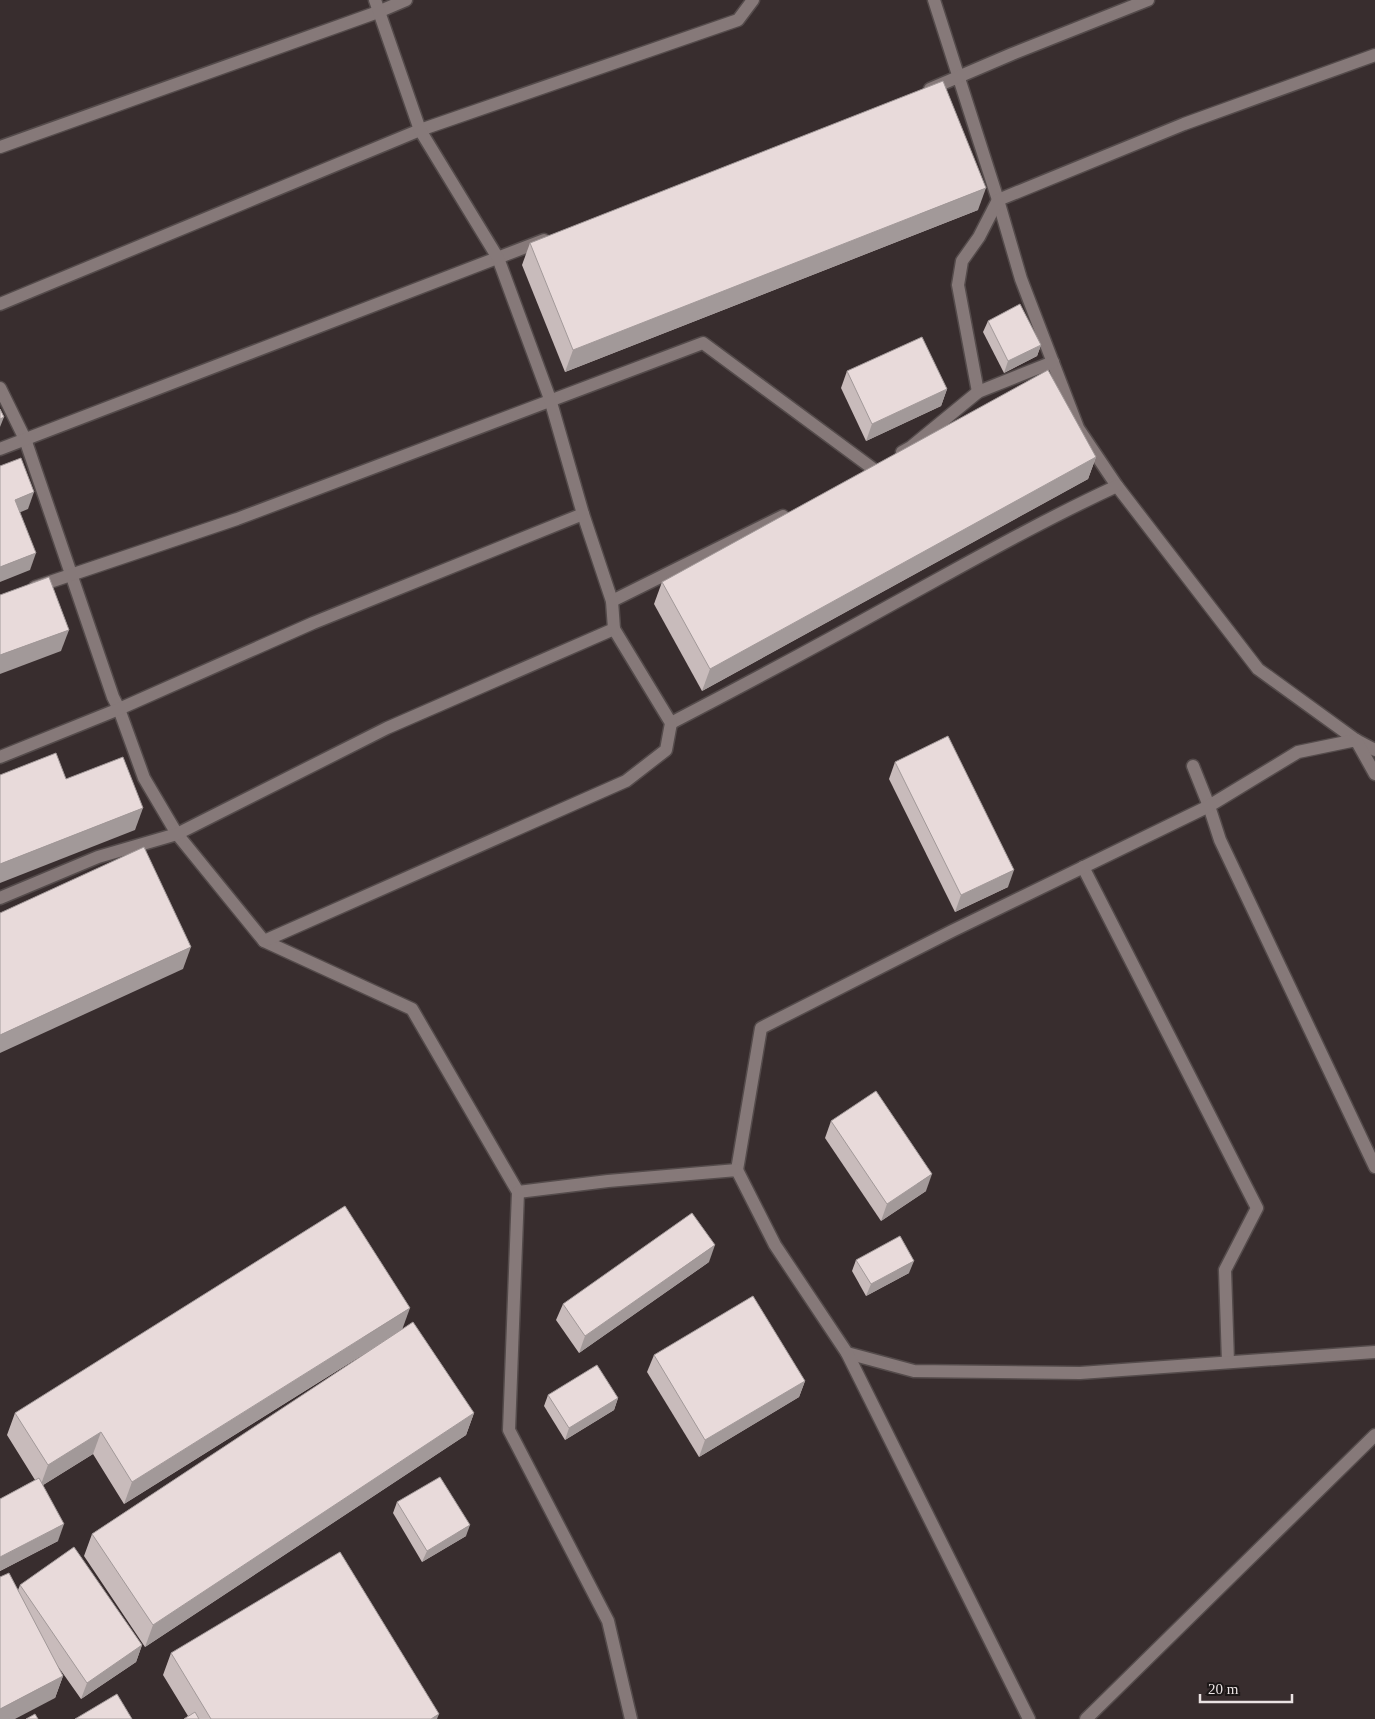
<svg xmlns="http://www.w3.org/2000/svg" width="1375" height="1719" font-family="Georgia,serif">
	<style>
		.lines { fill: none; stroke-linecap: round; stroke-linejoin: round }
		.minor-casing { stroke: #544b4b; stroke-width: 15 }
		.minor { stroke: #867979; stroke-width: 12 }
		.wall { fill: #c8bbbb }
		.shaded-wall { fill: #a29999 }
		.building { fill: #e8dada; stroke: #a29999 }
	</style>
	<rect width="100%" height="100%" fill="#382d2e"/>
	<g class="lines">
		<!-- minor casing -->
		<g class="minor-casing">
			<g id="minor">
				<polyline points="934,0 998,200 1021,279 1078,428 1117,486 1258,669 1356,740 1375,750"/>
				<polyline points="930,89 1012,54 1148,0"/>
				<polyline points="0,147 378,12 406,0"/>
				<polyline points="0,304 420,130 738,20 753,0"/>
				<polyline points="0,388 25,439 113,697 119,709 144,778 177,834 264,941 412,1009 518,1192 509,1430 608,1621 631,1719"/>
				<polyline points="978,392 958,285 962,261 979,237 998,200 1184,124 1375,55"/>
				<polyline points="0,449 544,240"/>
				<polyline points="902,452 911,447 978,392 1053,362"/>
				<polyline points="35,587 237,519 703,343 872,468"/>
				<polyline points="612,601 783,516"/>
				<path d="M 671,723 C 744,685 817,646 889,606 C 964,565 1039,522 1117,486"/>
				<polyline points="0,757 119,709 313,623 583,514"/>
				<polyline points="1193,766 1209,806 1220,840 1375,1167"/>
				<polyline points="1083,867 1257,1208 1225,1270 1228,1362"/>
				<polyline points="0,898 98,857 177,834 387,728 614,629"/>
				<polyline points="264,941 626,781 666,750 671,723 614,629 612,601 583,514 550,399 498,258 420,130 375,0"/>
				<polyline points="737,1170 761,1028 952,931 1209,806 1298,752 1356,740 1375,774"/>
				<polyline points="518,1192 608,1181 737,1170 775,1245 847,1353 914,1371 1080,1373 1375,1352"/>
				<polyline points="847,1353 1029,1719"/>
				<polyline points="1086,1719 1375,1435"/>
			</g>
		</g>
		<!-- minor -->
		<use href="#minor" class="minor"/>
	</g>
	<!-- wall -->
	<g class="wall">
		<polygon points="978,210 565,372 522,265 530,243"/>
		<polygon points="988,321 1041,345 1037,356 1004,373 983,332"/>
		<polygon points="847,371 947,389 941,406 866,441 841,388"/>
		<polygon points="1096,457 1088,479 702,691 654,604 662,582"/>
		<polygon points="895,762 1008,887 955,912 889,779"/>
		<polygon points="831,1121 926,1191 881,1221 825,1138"/>
		<polygon points="856,1260 909,1273 866,1296 852,1271"/>
		<polygon points="709,1262 579,1353 556,1320 563,1304"/>
		<polygon points="402,1329 474,1413 466,1435 145,1647 84,1556 92,1534 380,1344 124,1504 93,1454 43,1485 58,1541 0,1571 0,1499 35,1480 7,1435 15,1413"/>
		<polygon points="654,1355 805,1381 799,1397 699,1457 647,1372"/>
		<polygon points="548,1395 618,1398 614,1410 565,1440 544,1406"/>
		<polygon points="397,1502 466,1536 422,1562 393,1513"/>
		<polygon points="20,1585 142,1645 136,1662 81,1699 57,1665 63,1676 55,1698 18,1590"/>
		<polygon points="171,1653 437,1719 184,1719 188,1716 163,1675"/>
	</g>
	<!-- shaded-wall -->
	<g class="shaded-wall">
		<polygon points="986,188 978,210 565,372 573,350"/>
		<polygon points="1041,345 1037,356 1004,373 1008,361"/>
		<polygon points="947,389 941,406 866,441 872,424"/>
		<polygon points="4,417 0,427 0,419"/>
		<polygon points="1096,457 1088,479 702,691 710,669"/>
		<polygon points="34,492 28,509 9,517 15,500"/>
		<polygon points="36,553 30,570 0,582 0,567"/>
		<polygon points="69,630 61,651 0,674 0,655"/>
		<polygon points="143,808 135,830 0,883 0,864"/>
		<polygon points="1014,870 1008,887 955,912 961,895"/>
		<polygon points="191,947 183,969 0,1053 0,1035"/>
		<polygon points="932,1174 926,1191 881,1221 887,1204"/>
		<polygon points="715,1245 709,1262 579,1353 585,1336"/>
		<polygon points="914,1261 909,1273 866,1296 871,1284"/>
		<polygon points="410,1308 402,1330 124,1504 132,1482"/>
		<polygon points="805,1381 799,1397 699,1457 705,1440"/>
		<polygon points="618,1398 614,1410 565,1440 569,1428"/>
		<polygon points="474,1413 466,1435 145,1647 153,1625"/>
		<polygon points="101,1432 93,1454 40,1487 48,1465"/>
		<polygon points="64,1524 58,1541 0,1571 0,1557"/>
		<polygon points="470,1525 466,1536 422,1562 427,1551"/>
		<polygon points="142,1645 136,1662 81,1699 87,1683"/>
		<polygon points="63,1676 55,1698 15,1719 0,1719 0,1709"/>
		<polygon points="439,1714 437,1719 431,1719"/>
	</g>
	<!-- building -->
	<g class="building">
		<polygon points="943,81 986,188 573,350 530,243"/>
		<polygon points="1020,304 1041,345 1008,361 988,321"/>
		<polygon points="922,337 947,389 872,424 847,371"/>
		<polygon points="1048,370 1096,457 710,669 662,582"/>
		<polygon points="0,409 4,417 0,419"/>
		<polygon points="21,458 34,492 15,500 36,553 0,567 0,466"/>
		<polygon points="49,577 69,630 0,655 0,595"/>
		<polygon points="948,736 1014,870 961,895 895,762"/>
		<polygon points="56,753 66,779 123,757 143,808 0,864 0,775"/>
		<polygon points="144,847 191,947 0,1035 0,913"/>
		<polygon points="876,1091 932,1174 887,1204 831,1121"/>
		<polygon points="345,1206 410,1308 132,1482 101,1432 48,1465 15,1413"/>
		<polygon points="692,1213 715,1245 585,1336 563,1304"/>
		<polygon points="900,1236 914,1261 871,1284 856,1260"/>
		<polygon points="753,1296 805,1381 705,1440 654,1355"/>
		<polygon points="413,1322 474,1413 153,1625 92,1534"/>
		<polygon points="597,1365 618,1398 569,1428 548,1395"/>
		<polygon points="440,1477 470,1525 427,1551 397,1502"/>
		<polygon points="39,1478 64,1524 0,1557 0,1499"/>
		<polygon points="74,1547 142,1645 87,1683 20,1585"/>
		<polygon points="340,1552 439,1714 431,1719 211,1719 171,1653"/>
		<polygon points="9,1573 63,1676 0,1709 0,1577"/>
		<polygon points="117,1694 132,1719 75,1719"/>
		<polygon points="195,1712 199,1719 184,1719"/>
		<polygon points="35,1714 38,1719 26,1719"/>
	</g>
	<!-- scale -->
	<path d="M1200 1694v8h92v-8" fill="none" stroke="#eae3e3" stroke-width="2.5"/>
	<text x="1208" y="1694" font-size="15" fill="#eae3e3" stroke="#1c1717" stroke-width="4" paint-order="stroke">20 m</text>
</svg>
